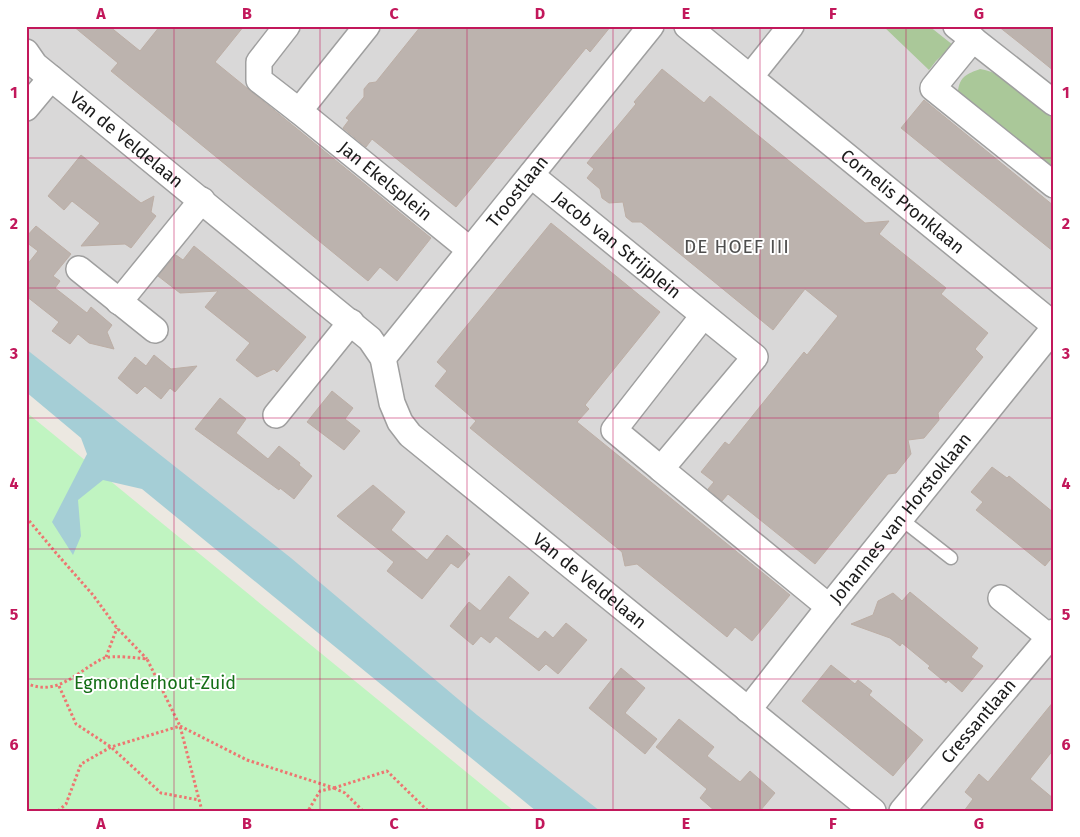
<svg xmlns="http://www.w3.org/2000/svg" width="1080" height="837" font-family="'Fira Sans',sans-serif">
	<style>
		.residential { fill: #d9d8d8 }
		.forest { fill: #aac899 }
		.park { fill: #c0f4c1 }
		.water { fill: #a5ced6 }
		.building { fill: #bcb3ae; stroke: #bcaea5 }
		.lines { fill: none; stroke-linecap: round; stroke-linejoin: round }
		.lane-casing { stroke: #9f9f9f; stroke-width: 15 }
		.street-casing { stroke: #9f9f9f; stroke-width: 28 }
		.path { stroke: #ed7671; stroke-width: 3; stroke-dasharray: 2.5 2.5; stroke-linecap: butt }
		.lane { stroke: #fff; stroke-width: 12 }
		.street { stroke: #fff; stroke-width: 25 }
		.grid { fill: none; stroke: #c2185b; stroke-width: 1; stroke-opacity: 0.55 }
		.labels { text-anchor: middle; stroke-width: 4; stroke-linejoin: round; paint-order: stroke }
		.street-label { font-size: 18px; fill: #1b1b1b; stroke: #fff }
		.park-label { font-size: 18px; fill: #146e16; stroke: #fff }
		.neighbourhood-label { font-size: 19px; letter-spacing: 1px; fill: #4e4e4e; stroke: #fff }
		.neatline { fill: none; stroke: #c2185b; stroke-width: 2 }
		.grid-label { font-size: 16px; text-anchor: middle; font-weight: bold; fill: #c2185b }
	</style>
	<rect width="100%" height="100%" fill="#ece8e1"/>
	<!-- residential -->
	<polygon class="residential" points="26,26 1054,26 1054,811 573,811 26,368"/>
	<!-- forest -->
	<g class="forest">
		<polygon points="883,26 929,26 953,45 936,61 929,70"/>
		<path d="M 980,69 C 1008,73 1032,100 1054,118 L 1054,176 L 996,132 L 958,91 C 960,76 967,74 980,69 Z"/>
	</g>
	<!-- park -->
	<polygon class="park" points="26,412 514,811 26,811"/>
	<!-- water -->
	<polygon class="water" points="26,349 291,558 477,715 600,811 536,811 142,489 103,480 78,500 81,536 73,555 52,522 87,454 81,438 26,392"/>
	<!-- building -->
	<g class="building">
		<polygon points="73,26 109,26 140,51 160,26 244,26 215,62 431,238 397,281 380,267 368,281 111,71 118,63"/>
		<polygon points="421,26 611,26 590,52 586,48 456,207 372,139 366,147 343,128 349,120 346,118 364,97 364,89 369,83 376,82"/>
		<polygon points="998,26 1054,26 1054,71 1022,45"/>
		<polygon points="662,69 704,103 710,96 865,223 889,221 879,234 946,288 941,294 988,333 975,349 983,357 938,413 939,420 924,438 908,440 911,454 896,473 888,474 815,564 728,494 722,501 708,489 714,482 701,472 725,442 729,445 733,440 804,352 807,355 838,316 805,289 773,330 641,222 632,222 626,217 623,202 609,203 602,198 600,189 587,178 594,169 587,163 636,104 634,102"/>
		<polygon points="924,100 1054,206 1054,252 901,128"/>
		<polygon points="81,155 141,203 154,196 151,212 156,216 131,248 125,244 81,246 100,223 72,201 64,210 48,196"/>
		<polygon points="551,223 660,312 585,405 589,409 577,422 790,595 752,641 735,627 727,637 637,564 625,566 622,552 470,428 476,421 435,386 447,371 437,362"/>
		<polygon points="36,226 71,254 53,276 60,281 55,288 87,313 91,307 112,325 107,332 114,349 89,343 78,334 70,344 52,331 59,322 26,296 26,266 38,251 26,242 26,237"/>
		<polygon points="194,246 306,337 277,372 274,369 257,377 236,360 250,343 205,307 218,291 180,293 158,276 176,255 183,260"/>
		<polygon points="154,355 171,369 197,366 175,392 170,388 161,399 145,386 137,394 118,378 135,357 146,366"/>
		<polygon points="332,391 353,408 345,419 360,431 344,450 307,422"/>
		<polygon points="220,398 246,419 236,433 268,459 279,446 300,463 299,465 312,476 294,499 280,488 279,490 195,429"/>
		<polygon points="992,467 1007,478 1009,476 1054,513 1054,555 1045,566 976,510 983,502 971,492"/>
		<polygon points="373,485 405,512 391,530 427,560 447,535 470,554 458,568 451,563 422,599 387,571 394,562 337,516"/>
		<polygon points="509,576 529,593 508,618 538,639 545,631 553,638 566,623 587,640 558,674 546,664 539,671 496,636 490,643 481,636 473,645 450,626 469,602 480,611"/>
		<polygon points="910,592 978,648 971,657 983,666 962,692 948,680 946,683 928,668 930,666 902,643 900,646 890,638 851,624 873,615 878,601 893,593 902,601"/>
		<polygon points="831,665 855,684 858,680 872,691 869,695 923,740 893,776 802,701"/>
		<polygon points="621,668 645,688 625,713 657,739 645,754 589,708"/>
		<polygon points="1054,701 1054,749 1030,779 1054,799 1054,811 964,811 973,799 965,792 979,774 988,782"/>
		<polygon points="679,719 714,747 707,756 740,782 750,771 775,793 760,811 715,811 700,798 707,789 656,747"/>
	</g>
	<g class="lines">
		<!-- lane casing -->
		<g class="lane-casing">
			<polyline id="lane" points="901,519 951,558"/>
		</g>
		<!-- street casing -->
		<g class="street-casing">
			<g id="street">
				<polyline points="287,26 259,62 259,80 299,111"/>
				<path id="s1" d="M 367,26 L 299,111 L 470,250"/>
				<path id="s2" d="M 687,26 L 1054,325"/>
				<polyline points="956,26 1054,103"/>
				<polyline points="973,39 933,88 1054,185"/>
				<path id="s3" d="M 26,52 L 35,65 L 51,78 L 370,339 L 383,358 L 392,403 L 400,422 L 410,435 L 873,811"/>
				<polyline points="750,77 791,26"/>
				<polyline points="26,108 51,78"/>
				<path id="s4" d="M 531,175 L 755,357 L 661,469 L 829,607"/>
				<polyline points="79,269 155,330"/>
				<polyline points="119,302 202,200"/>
				<path id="s5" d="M 383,358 L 651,26"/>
				<polyline points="276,415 351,322"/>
				<polyline points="661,469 614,430 703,316"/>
				<polyline points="1001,598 1049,637"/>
				<path id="s6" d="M 748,710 L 829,607 L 1054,328"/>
				<path id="s7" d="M 902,811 L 1054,632"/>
			</g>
		</g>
		<!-- path -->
		<g class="path">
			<polyline points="26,517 56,553 93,595 117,628 147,659"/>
			<polyline points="106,657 117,628"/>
			<path d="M 26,683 C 58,698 78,670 104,658 C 113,655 137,658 147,659 L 180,726 L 202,811"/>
			<polyline points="59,686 76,724 111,747 161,793 199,800"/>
			<polyline points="334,788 387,771 428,811"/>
			<polyline points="334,788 345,793 363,811"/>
			<polyline points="58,811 66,804 81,764 111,747 180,726 247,760 334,788 320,791 308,811"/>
		</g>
		<!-- lane -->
		<use href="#lane" class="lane"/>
		<!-- street -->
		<use href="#street" class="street"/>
	</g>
	<!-- grid -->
	<path class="grid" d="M 174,26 L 174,811M 320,26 L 320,811M 467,26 L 467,811M 613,26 L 613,811M 760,26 L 760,811M 906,26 L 906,811M 26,158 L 1054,158M 26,288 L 1054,288M 26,418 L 1054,418M 26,549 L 1054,549M 26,679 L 1054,679"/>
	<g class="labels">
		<!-- street labels -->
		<g class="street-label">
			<text dy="6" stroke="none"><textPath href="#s3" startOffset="134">Van de Veldelaan</textPath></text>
			<text dy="6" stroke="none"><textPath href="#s1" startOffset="220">Jan Ekelsplein</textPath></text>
			<text dy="6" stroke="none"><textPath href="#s5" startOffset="214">Troostlaan</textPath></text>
			<text dy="6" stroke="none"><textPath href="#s2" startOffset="278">Cornelis Pronklaan</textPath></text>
			<text dy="6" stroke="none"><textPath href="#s4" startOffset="111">Jacob van Strijplein</textPath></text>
			<text dy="6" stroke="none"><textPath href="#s6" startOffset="245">Johannes van Horstoklaan</textPath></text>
			<text dy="6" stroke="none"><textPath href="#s3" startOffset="786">Van de Veldelaan</textPath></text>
			<text dy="6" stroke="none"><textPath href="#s7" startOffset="118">Cressantlaan</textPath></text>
		</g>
		<!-- park labels -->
		<g class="park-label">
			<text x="155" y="689">Egmonderhout-Zuid</text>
		</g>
		<!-- neighbourhood labels -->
		<g class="neighbourhood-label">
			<text x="737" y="253">DE HOEF III</text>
		</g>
	</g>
	<!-- border -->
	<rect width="1080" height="837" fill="none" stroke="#ffffff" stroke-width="55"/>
	<rect x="28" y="28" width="1024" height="782" class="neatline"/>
	<g class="grid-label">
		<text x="101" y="19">A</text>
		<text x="247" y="19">B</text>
		<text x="394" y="19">C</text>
		<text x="540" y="19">D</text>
		<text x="686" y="19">E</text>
		<text x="833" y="19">F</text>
		<text x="979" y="19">G</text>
		<text x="14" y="98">1</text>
		<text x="1066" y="98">1</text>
		<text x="14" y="229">2</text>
		<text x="1066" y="229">2</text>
		<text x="14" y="359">3</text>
		<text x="1066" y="359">3</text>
		<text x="14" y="489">4</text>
		<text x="1066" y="489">4</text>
		<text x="14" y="620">5</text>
		<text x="1066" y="620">5</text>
		<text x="14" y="750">6</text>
		<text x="1066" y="750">6</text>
		<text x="101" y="829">A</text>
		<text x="247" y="829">B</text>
		<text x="394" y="829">C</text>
		<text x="540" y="829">D</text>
		<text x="686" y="829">E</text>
		<text x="833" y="829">F</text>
		<text x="979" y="829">G</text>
	</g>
</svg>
